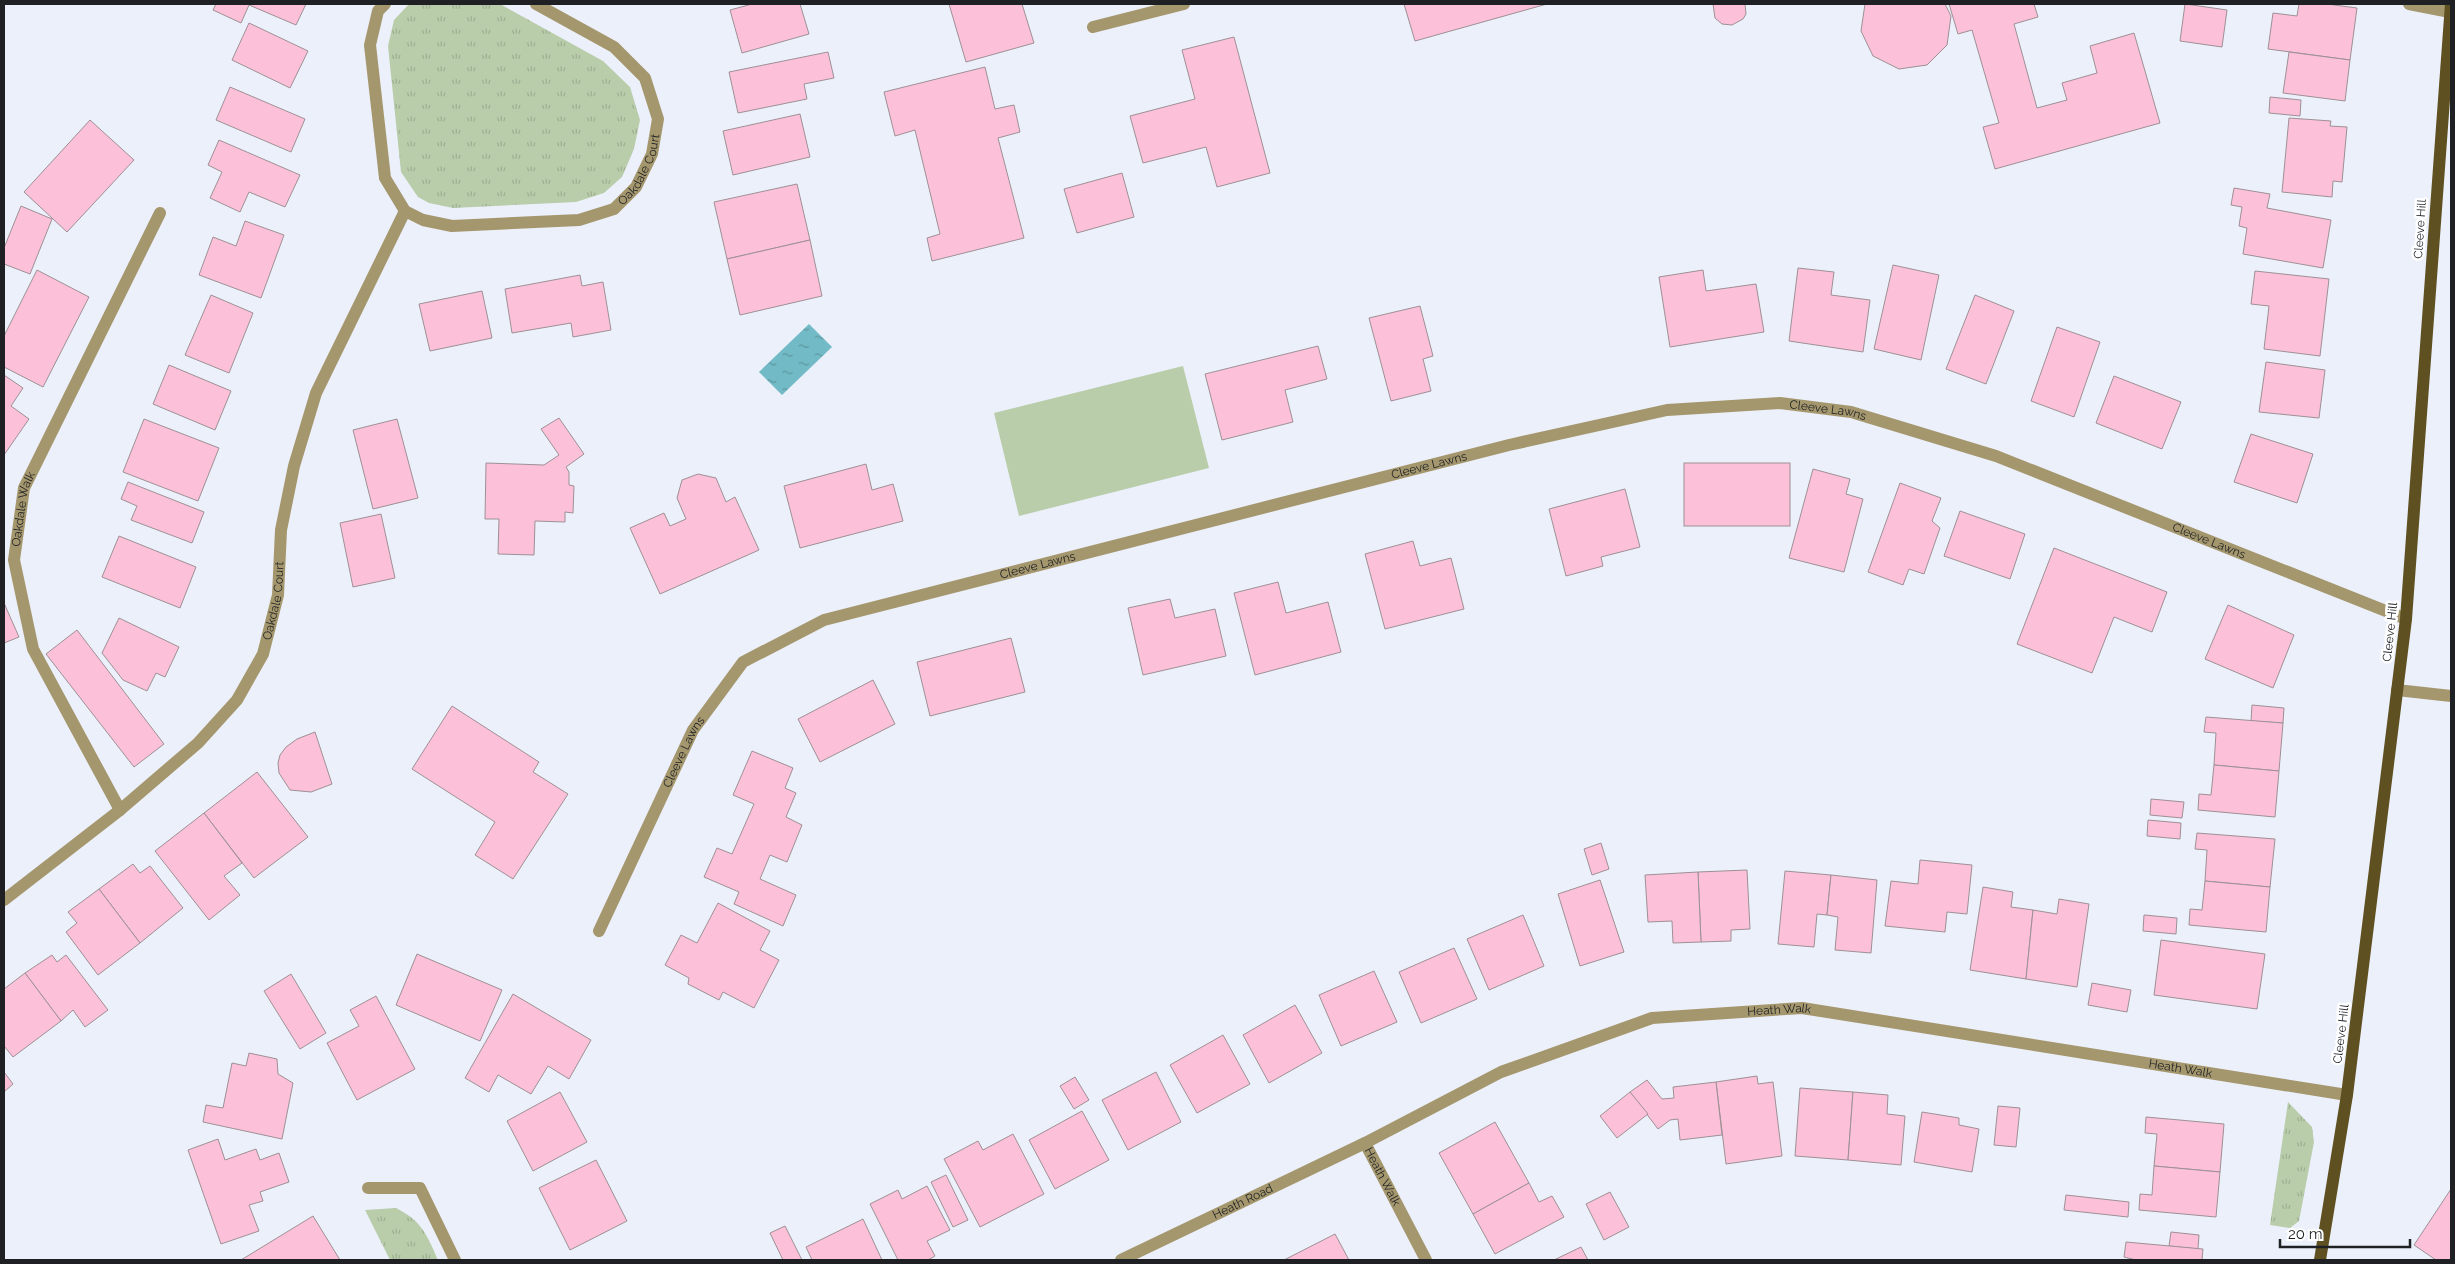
<svg xmlns="http://www.w3.org/2000/svg" width="2455" height="1264" font-family="Raleway,sans-serif">
	<style>
		.grass { fill: url(#grass-tufts) }
		.green { fill: #b9cdaa }
		.water { fill: url(#water-ripples) }
		.building { fill: #fcc1d8; stroke: #9d9095 }
		.lines { fill: none; stroke-linecap: round; stroke-linejoin: round }
		.lane { stroke: #a5976d; stroke-width: 12 }
		.street { stroke: #a5976d; stroke-width: 12 }
		.primary { stroke: #5e5020; stroke-width: 12 }
		.labels { text-anchor: middle; stroke-width: 5; stroke-linejoin: round; paint-order: stroke }
		.street-label { font-size: 12px; fill: #1e2024; stroke: #fff }
	</style>
	<defs>
		<pattern id="grass-tufts" width="24" height="20" patternUnits="userSpaceOnUse" patternTransform="scale(1.25)"><rect width="24" height="20" fill="#b9cdaa"/><path d="M3 7l-1-3M5 7V3M7 7l1-3M15 17l-1-3M17 17v-4M19 17l1-3" fill="none" stroke="#9fb092"/></pattern>
		<pattern id="water-ripples" width="26" height="14" patternUnits="userSpaceOnUse" patternTransform="scale(1.25)"><rect width="26" height="14" fill="#72bac6"/><path d="M2 4q2-2 4 0t4 0M15 11q2-2 4 0t4 0" fill="none" stroke="#5d97a1"/></pattern>
	</defs>
	<rect width="100%" height="100%" fill="#ecf0fb"/>
	<!-- grass -->
	<g class="grass">
		<polygon points="409,4 500,4 603,61 630,87 640,120 634,149 622,177 604,193 576,202 453,208 429,203 418,197 401,172 388,46 394,20"/>
		<polygon points="2288,1102 2312,1127 2314,1142 2299,1221 2290,1228 2270,1225"/>
		<path d="M 396,1208 C 422,1221 427,1235 438,1260 L 390,1260 L 365,1210 Z"/>
	</g>
	<!-- green -->
	<polygon class="green" points="1183,366 1209,468 1019,516 994,413"/>
	<!-- water -->
	<polygon class="water" points="809,324 832,347 782,395 759,372"/>
	<!-- building -->
	<g class="building">
		<polygon points="216,4 306,4 296,25 249,5 241,23 213,10"/>
		<polygon points="752,4 800,4 809,34 742,53 730,10"/>
		<polygon points="949,4 1022,4 1034,43 966,62"/>
		<polygon points="1404,4 1547,4 1415,41"/>
		<polygon points="1713,4 1745,4 1746,14 1743,19 1732,25 1722,24 1715,18"/>
		<polygon points="1865,4 1945,4 1951,16 1947,45 1927,65 1899,69 1873,56 1861,31"/>
		<polygon points="1949,4 2034,4 2038,17 2014,24 2037,108 2067,100 2062,83 2097,73 2090,46 2134,33 2160,123 1995,169 1983,127 1999,123 1972,30 1958,34"/>
		<polygon points="2185,4 2227,10 2222,47 2180,41"/>
		<polygon points="2299,4 2327,4 2357,8 2350,60 2268,49 2273,13 2297,16"/>
		<polygon points="249,23 308,51 290,88 232,60"/>
		<polygon points="1234,37 1270,173 1217,187 1206,147 1143,163 1130,116 1195,99 1182,50"/>
		<polygon points="828,52 834,78 804,84 807,99 738,113 729,72"/>
		<polygon points="2289,52 2350,60 2345,101 2283,93"/>
		<polygon points="985,67 995,109 1014,105 1020,132 998,138 1024,238 932,261 927,238 940,234 915,130 895,136 884,92"/>
		<polygon points="230,87 305,119 291,152 216,120"/>
		<polygon points="2270,97 2301,100 2300,116 2269,113"/>
		<polygon points="800,114 810,157 733,175 723,131"/>
		<polygon points="2289,118 2331,121 2330,126 2347,127 2342,182 2333,181 2332,197 2282,192"/>
		<polygon points="90,120 134,160 67,232 24,192"/>
		<polygon points="219,140 300,175 285,207 249,192 240,212 210,198 222,172 208,165"/>
		<polygon points="1122,173 1134,217 1077,233 1064,189"/>
		<polygon points="797,184 810,240 727,259 714,202"/>
		<polygon points="2234,188 2270,194 2267,208 2331,220 2323,268 2243,254 2247,228 2239,226 2242,207 2231,205"/>
		<polygon points="21,206 52,219 30,274 4,264 4,248"/>
		<polygon points="245,221 284,235 261,298 199,275 213,237 236,246"/>
		<polygon points="810,240 822,296 740,315 727,259"/>
		<polygon points="1893,265 1939,275 1921,360 1874,349"/>
		<polygon points="1798,268 1834,272 1831,295 1870,300 1863,352 1789,341"/>
		<polygon points="37,270 89,297 43,387 4,367 4,336"/>
		<polygon points="1703,270 1706,291 1756,284 1764,332 1670,347 1659,277"/>
		<polygon points="2255,271 2329,279 2320,356 2264,349 2269,306 2251,304"/>
		<polygon points="580,275 582,286 603,282 611,330 573,337 571,323 512,333 505,289"/>
		<polygon points="482,291 492,338 430,351 419,304"/>
		<polygon points="211,295 253,313 229,373 185,355"/>
		<polygon points="1975,295 2014,311 1986,384 1946,369"/>
		<polygon points="1420,306 1433,356 1423,359 1431,391 1391,401 1369,318"/>
		<polygon points="2057,327 2100,342 2074,417 2031,401"/>
		<polygon points="1318,346 1327,379 1285,390 1293,422 1222,440 1205,374"/>
		<polygon points="2266,362 2325,370 2319,418 2259,412"/>
		<polygon points="169,365 231,391 215,430 153,404"/>
		<polygon points="4,375 23,388 11,406 29,419 4,455"/>
		<polygon points="2114,376 2181,402 2162,449 2096,423"/>
		<polygon points="559,418 584,454 566,467 569,472 569,485 574,486 573,513 565,512 565,522 535,521 534,555 498,554 499,519 485,519 486,463 544,465 559,455 541,429"/>
		<polygon points="144,419 219,448 198,501 123,472"/>
		<polygon points="397,419 418,498 373,509 353,430"/>
		<polygon points="2251,434 2313,454 2297,503 2234,482"/>
		<rect x="1684" y="463" width="106" height="63"/>
		<polygon points="866,464 872,490 893,484 903,521 800,548 784,486"/>
		<polygon points="1813,469 1850,479 1846,494 1863,499 1844,572 1789,558"/>
		<polygon points="698,474 716,478 726,502 735,497 759,550 660,594 630,528 664,513 670,526 686,519 677,498 682,480"/>
		<polygon points="128,482 204,512 192,543 131,520 137,506 121,499"/>
		<polygon points="1900,483 1941,498 1932,521 1940,528 1924,574 1909,569 1903,585 1868,572"/>
		<polygon points="1625,489 1640,547 1601,557 1603,566 1566,576 1549,509"/>
		<polygon points="1960,511 2025,534 2010,579 1944,556"/>
		<polygon points="381,514 395,578 353,587 340,523"/>
		<polygon points="119,536 196,567 180,608 102,577"/>
		<polygon points="1413,541 1420,566 1451,558 1464,609 1385,629 1365,554"/>
		<polygon points="2054,548 2167,592 2152,632 2114,617 2092,673 2017,644"/>
		<polygon points="1278,582 1286,613 1328,602 1341,652 1255,675 1234,593"/>
		<polygon points="1170,599 1175,618 1215,609 1226,656 1143,675 1128,608"/>
		<polygon points="4,603 19,637 4,643"/>
		<polygon points="2228,605 2294,635 2273,688 2205,659"/>
		<polygon points="119,618 179,647 165,677 156,673 147,691 123,680 102,653"/>
		<polygon points="77,630 164,744 134,767 46,654"/>
		<polygon points="1011,638 1025,692 930,716 917,662"/>
		<polygon points="873,680 895,724 820,762 798,719"/>
		<polygon points="2252,705 2284,708 2283,723 2251,721"/>
		<polygon points="452,706 539,762 533,772 568,794 513,879 475,855 495,822 412,769"/>
		<polygon points="2206,717 2283,723 2279,771 2214,765 2216,733 2204,732"/>
		<polygon points="315,732 332,784 311,792 290,790 279,773 278,763 280,755 286,747 297,739"/>
		<polygon points="752,751 793,768 785,788 796,793 786,817 802,825 787,862 770,855 760,879 796,895 783,926 734,904 739,892 704,877 717,848 732,854 754,804 733,795"/>
		<polygon points="2214,765 2279,771 2275,817 2198,810 2199,794 2211,795"/>
		<polygon points="257,772 308,837 254,878 204,813"/>
		<polygon points="2151,799 2184,802 2182,818 2150,815"/>
		<polygon points="204,813 242,863 224,876 240,895 209,920 155,851"/>
		<polygon points="2148,820 2181,823 2180,839 2147,836"/>
		<polygon points="2197,833 2275,839 2270,887 2205,881 2207,850 2195,849"/>
		<polygon points="1601,843 1609,869 1592,875 1584,849"/>
		<polygon points="1920,860 1972,865 1967,914 1947,912 1945,932 1885,926 1891,881 1918,884"/>
		<polygon points="133,864 140,873 150,866 183,908 140,943 99,889"/>
		<polygon points="1747,870 1750,929 1731,930 1731,941 1701,942 1698,872"/>
		<polygon points="1785,871 1831,875 1827,915 1817,914 1814,947 1778,944"/>
		<polygon points="1698,872 1701,942 1673,943 1672,921 1648,922 1645,875"/>
		<polygon points="1831,875 1877,880 1871,953 1835,950 1838,917 1827,915"/>
		<polygon points="1600,880 1624,952 1580,966 1558,894"/>
		<polygon points="2205,881 2270,887 2266,932 2189,925 2190,909 2202,910"/>
		<polygon points="1983,887 2013,892 2011,907 2033,910 2026,979 1970,970"/>
		<polygon points="99,889 140,943 98,975 66,932 77,923 68,912"/>
		<polygon points="2059,899 2089,904 2077,987 2026,979 2033,910 2057,914"/>
		<polygon points="718,903 770,931 760,950 779,960 754,1008 723,992 719,1000 688,984 689,978 665,965 681,935 697,943"/>
		<polygon points="1523,915 1544,966 1489,990 1467,939"/>
		<polygon points="2144,915 2177,918 2176,934 2143,931"/>
		<polygon points="2161,940 2265,954 2257,1009 2154,995"/>
		<polygon points="1454,948 1477,999 1421,1023 1399,972"/>
		<polygon points="417,954 502,990 480,1041 396,1005"/>
		<polygon points="52,955 57,962 66,955 108,1010 85,1027 73,1010 61,1021 25,973"/>
		<polygon points="1374,971 1397,1022 1341,1046 1319,995"/>
		<polygon points="25,973 61,1021 13,1057 4,1046 4,989"/>
		<polygon points="291,974 326,1033 300,1049 264,991"/>
		<polygon points="2092,983 2131,990 2127,1012 2088,1005"/>
		<polygon points="513,994 591,1040 569,1079 548,1066 531,1094 498,1075 489,1092 465,1078"/>
		<polygon points="376,996 415,1069 357,1100 327,1043 359,1026 350,1010"/>
		<polygon points="1295,1005 1322,1053 1269,1083 1243,1035"/>
		<polygon points="1223,1035 1250,1084 1197,1113 1170,1065"/>
		<polygon points="249,1053 277,1059 278,1074 293,1083 282,1139 203,1122 206,1105 223,1108 232,1063 246,1066"/>
		<polygon points="4,1072 13,1084 4,1092"/>
		<polygon points="1156,1072 1181,1122 1128,1150 1102,1100"/>
		<polygon points="1757,1076 1758,1084 1773,1082 1782,1156 1726,1164 1716,1082"/>
		<polygon points="1075,1077 1089,1100 1074,1109 1060,1086"/>
		<polygon points="1647,1080 1662,1099 1674,1098 1673,1087 1716,1082 1722,1135 1680,1140 1678,1119 1670,1120 1658,1129 1630,1092"/>
		<polygon points="1800,1088 1853,1092 1848,1160 1795,1156"/>
		<polygon points="560,1092 587,1142 533,1171 507,1121"/>
		<polygon points="1630,1092 1648,1114 1617,1138 1600,1116"/>
		<polygon points="1853,1092 1888,1095 1887,1114 1905,1116 1901,1165 1848,1160"/>
		<polygon points="1998,1106 2020,1108 2016,1147 1994,1145"/>
		<polygon points="1082,1111 1109,1160 1055,1189 1029,1140"/>
		<polygon points="1922,1112 1959,1118 1959,1125 1979,1129 1972,1172 1914,1162"/>
		<polygon points="2146,1117 2224,1124 2220,1172 2154,1166 2157,1134 2145,1133"/>
		<polygon points="1495,1122 1529,1183 1473,1214 1439,1153"/>
		<polygon points="1013,1134 1044,1194 980,1227 944,1159 978,1141 983,1150"/>
		<polygon points="218,1139 225,1160 256,1149 260,1160 279,1153 289,1182 260,1192 263,1201 249,1205 259,1231 221,1244 188,1150"/>
		<polygon points="596,1160 627,1221 570,1250 539,1188"/>
		<polygon points="2154,1166 2220,1172 2216,1217 2139,1210 2140,1194 2152,1195"/>
		<polygon points="946,1175 968,1220 953,1227 931,1182"/>
		<polygon points="1529,1183 1539,1202 1552,1196 1564,1217 1495,1254 1473,1214"/>
		<polygon points="927,1186 950,1230 927,1241 935,1256 928,1260 898,1260 870,1204 898,1190 902,1199"/>
		<polygon points="2451,1189 2451,1260 2436,1260 2414,1245"/>
		<polygon points="1610,1192 1629,1227 1604,1240 1586,1204"/>
		<polygon points="2066,1195 2129,1202 2128,1217 2064,1210"/>
		<polygon points="313,1216 340,1260 241,1260"/>
		<polygon points="863,1219 882,1260 812,1260 806,1247"/>
		<polygon points="785,1226 802,1260 783,1260 770,1233"/>
		<polygon points="2171,1232 2199,1235 2198,1249 2169,1246"/>
		<polygon points="1335,1234 1349,1260 1284,1260"/>
		<polygon points="2126,1242 2203,1249 2202,1260 2136,1260 2124,1257"/>
		<polygon points="1581,1247 1588,1260 1554,1260"/>
	</g>
	<g class="lines">
		<!-- lane -->
		<g class="lane">
			<polyline points="2409,4 2450,12"/>
			<polyline points="2397,690 2451,696"/>
		</g>
		<!-- street -->
		<g class="street">
			<path id="s1" d="M 385,4 L 378,11 L 370,45 L 385,178 L 405,211 L 423,220 L 452,226 L 579,220 L 614,209 L 636,187 L 652,154 L 658,119 L 645,78 L 614,47 L 536,4"/>
			<polyline points="1093,27 1184,4"/>
			<path id="s2" d="M 120,810 L 33,649 L 14,560 L 24,488 L 160,213"/>
			<path id="s3" d="M 4,900 L 120,810 L 198,743 L 237,700 L 263,654 L 278,595 L 281,530 L 294,466 L 316,393 L 405,211"/>
			<path id="s4" d="M 599,931 L 693,730 L 743,662 L 824,620 L 1509,445 L 1667,410 L 1780,403 L 1851,412 L 1996,456 L 2406,619"/>
			<path id="s5" d="M 1365,1143 L 1426,1260"/>
			<polyline points="368,1188 420,1188 455,1260"/>
			<path id="s6" d="M 1121,1260 L 1365,1143 L 1501,1072 L 1652,1018 L 1802,1008 L 2347,1095"/>
		</g>
		<!-- primary -->
		<polyline class="primary" points="2320,1260 2347,1095 2406,619 2451,4"/>
	</g>
	<g class="labels">
		<!-- street labels -->
		<g class="street-label">
			<text dy="4" stroke="none"><textPath href="#s1" startOffset="479">Oakdale Court</textPath></text>
			<text transform="translate(2420 229) rotate(-86)" y="4">Cleeve Hill</text>
			<text dy="4" stroke="none"><textPath href="#s4" startOffset="1428">Cleeve Lawns</textPath></text>
			<text dy="4" stroke="none"><textPath href="#s4" startOffset="1022">Cleeve Lawns</textPath></text>
			<text dy="4" stroke="none"><textPath href="#s2" startOffset="326">Oakdale Walk</textPath></text>
			<text dy="4" stroke="none"><textPath href="#s4" startOffset="1832">Cleeve Lawns</textPath></text>
			<text dy="4" stroke="none"><textPath href="#s4" startOffset="618">Cleeve Lawns</textPath></text>
			<text dy="4" stroke="none"><textPath href="#s3" startOffset="415">Oakdale Court</textPath></text>
			<text transform="translate(2390 632) rotate(-84)" y="4">Cleeve Hill</text>
			<text dy="4" stroke="none"><textPath href="#s4" startOffset="198">Cleeve Lawns</textPath></text>
			<text dy="4" stroke="none"><textPath href="#s6" startOffset="712">Heath Walk</textPath></text>
			<text transform="translate(2341 1034) rotate(-83)" y="4">Cleeve Hill</text>
			<text dy="4" stroke="none"><textPath href="#s6" startOffset="1118">Heath Walk</textPath></text>
			<text dy="4" stroke="none"><textPath href="#s5" startOffset="38">Heath Walk</textPath></text>
			<text dy="4" stroke="none"><textPath href="#s6" startOffset="135">Heath Road</textPath></text>
		</g>
	</g>
	<!-- border -->
	<rect width="2455" height="1264" fill="none" stroke="#1e2024" stroke-width="10"/>
	<!-- scale -->
	<path d="M2280 1239v8h130v-8" fill="none" stroke="#1e2024" stroke-width="2.5"/>
	<text x="2288" y="1239" font-size="15" fill="#1e2024" stroke="#ffffff" stroke-width="4" paint-order="stroke">20 m</text>
</svg>
